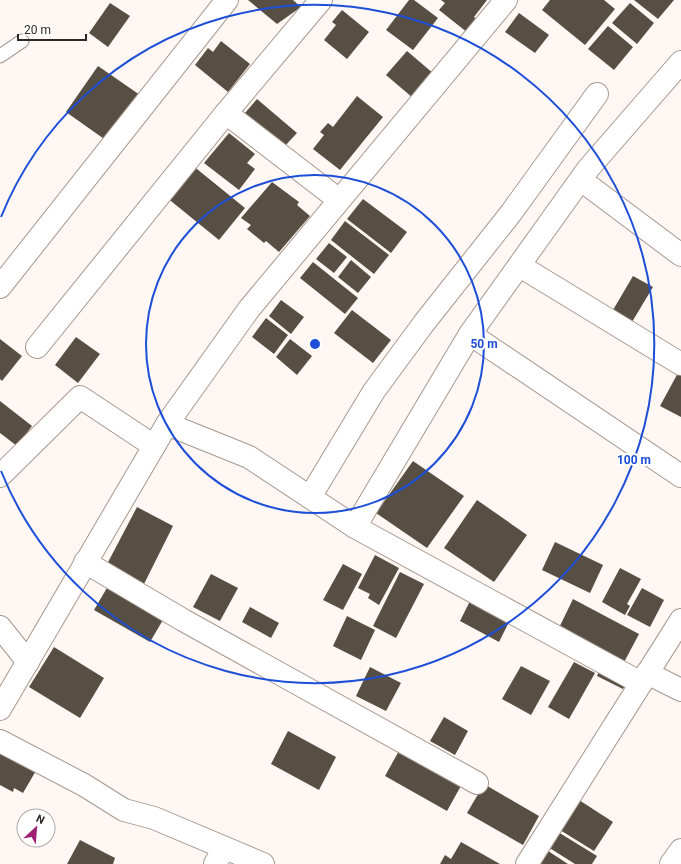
<svg xmlns="http://www.w3.org/2000/svg" width="681" height="864" font-family="Roboto,sans-serif">
	<style>
		.building { fill: #574f43 }
		.lines { fill: none; stroke-linecap: round; stroke-linejoin: round }
		.lane-casing { stroke: #a7988f; stroke-width: 15 }
		.street-casing { stroke: #a7988f; stroke-width: 24 }
		.lane { stroke: #fff; stroke-width: 13 }
		.street { stroke: #fff; stroke-width: 22 }
		.ring { fill: none; stroke: #1d4ed8; stroke-width: 2 }
		.centre { fill: #1d4ed8; stroke: #fff; stroke-width: 2 }
		.ring-label { font-size: 12px; text-anchor: middle; font-weight: bold; fill: #1d4ed8; stroke: #fff; stroke-width: 4; stroke-linejoin: round; paint-order: stroke }
	</style>
	<rect width="100%" height="100%" fill="#fef7f3"/>
	<!-- building -->
	<g class="building">
		<polygon points="248,0 293,0 301,7 277,24"/>
		<polygon points="409,0 414,0 438,18 413,50 386,30"/>
		<polygon points="441,0 487,0 474,17 478,20 468,33 439,10 445,3"/>
		<polygon points="550,0 604,0 615,9 585,45 542,10"/>
		<polygon points="634,0 674,0 658,19"/>
		<polygon points="110,3 130,16 108,47 89,33"/>
		<polygon points="630,3 654,23 637,44 612,23"/>
		<polygon points="342,10 369,32 347,59 324,40 336,25 332,22"/>
		<polygon points="519,13 549,35 535,53 505,32"/>
		<polygon points="608,26 633,47 614,70 588,49"/>
		<polygon points="221,41 250,64 228,92 195,65 208,48 213,52"/>
		<polygon points="407,51 434,74 413,98 386,75"/>
		<polygon points="98,66 140,95 107,141 66,112"/>
		<polygon points="357,96 383,117 340,170 313,149 324,135 320,132 328,123 333,127"/>
		<polygon points="257,99 297,133 284,147 245,113"/>
		<polygon points="229,133 255,154 247,163 255,169 239,190 204,163"/>
		<polygon points="192,165 245,208 219,240 166,197"/>
		<polygon points="272,182 299,202 297,205 310,216 279,252 266,241 264,243 247,229 251,225 241,218"/>
		<polygon points="363,199 407,232 391,253 347,219"/>
		<polygon points="345,221 389,255 374,274 331,240"/>
		<polygon points="329,243 347,257 334,273 316,259"/>
		<polygon points="351,260 371,277 358,293 338,277"/>
		<polygon points="313,262 358,298 345,314 300,278"/>
		<polygon points="633,276 653,287 632,322 613,310"/>
		<polygon points="281,300 304,317 291,334 269,316"/>
		<polygon points="352,310 391,340 373,363 334,333"/>
		<polygon points="266,318 288,335 274,354 252,337"/>
		<polygon points="76,337 100,354 78,383 55,365"/>
		<polygon points="0,339 22,356 2,381 0,379"/>
		<polygon points="290,339 312,356 297,375 276,357"/>
		<polygon points="679,371 681,372 681,417 660,406"/>
		<polygon points="0,401 32,426 17,446 0,433"/>
		<polygon points="413,461 464,496 427,548 376,513"/>
		<polygon points="477,500 527,535 494,582 444,548"/>
		<polygon points="137,507 173,526 142,588 105,568"/>
		<polygon points="555,542 603,565 590,593 542,570"/>
		<polygon points="375,555 399,568 379,605 368,598 370,594 358,588"/>
		<polygon points="343,564 362,574 343,610 323,600"/>
		<polygon points="620,568 641,579 627,604 630,606 625,615 602,602"/>
		<polygon points="400,572 424,584 396,638 373,626"/>
		<polygon points="211,574 238,588 220,621 193,607"/>
		<polygon points="111,581 167,613 150,642 94,610"/>
		<polygon points="642,588 664,600 650,627 627,615"/>
		<polygon points="471,599 510,620 499,642 460,621"/>
		<polygon points="573,599 639,634 621,668 556,634"/>
		<polygon points="250,607 279,623 271,638 242,622"/>
		<polygon points="347,616 375,630 361,660 333,646"/>
		<polygon points="54,647 104,678 80,718 29,687"/>
		<polygon points="574,662 595,673 569,719 548,707"/>
		<polygon points="602,665 629,677 623,689 597,676"/>
		<polygon points="521,666 550,681 531,715 502,699"/>
		<polygon points="370,667 401,683 386,711 356,696"/>
		<polygon points="444,717 468,731 455,755 430,741"/>
		<polygon points="288,731 336,757 319,790 271,764"/>
		<polygon points="0,749 37,769 23,793 14,788 13,792 0,785"/>
		<polygon points="400,749 462,784 447,811 385,776"/>
		<polygon points="484,784 539,816 523,845 467,813"/>
		<polygon points="579,800 613,822 594,851 560,830"/>
		<polygon points="558,832 597,856 592,864 575,864 548,847"/>
		<polygon points="80,840 115,858 113,864 67,864"/>
		<polygon points="461,842 500,864 440,864 445,855 451,859"/>
		<polygon points="545,849 568,864 535,864"/>
	</g>
	<g class="lines">
		<!-- lane casing -->
		<g class="lane-casing">
			<polyline id="lane" points="0,56 22,41"/>
		</g>
		<!-- street casing -->
		<g class="street-casing">
			<g id="street">
				<polyline points="321,0 226,113 339,200"/>
				<polyline points="581,180 681,255"/>
				<polyline points="520,266 681,364"/>
				<polyline points="0,287 227,0"/>
				<polyline points="470,334 681,476"/>
				<polyline points="37,347 226,113"/>
				<polyline points="167,424 249,457 355,527 641,683"/>
				<polyline points="0,476 80,397 154,446"/>
				<polyline points="310,497 374,391 424,323 511,213 597,94"/>
				<polyline points="355,527 470,334 588,169 681,62"/>
				<polyline points="85,562 183,620 477,783"/>
				<polyline points="0,627 28,662"/>
				<polyline points="647,673 681,690"/>
				<polyline points="0,709 167,424 249,309 506,0"/>
				<polyline points="0,741 84,785 124,810 154,818 263,864"/>
				<polyline points="215,864 224,848"/>
				<polyline points="527,864 681,620"/>
				<polyline points="671,864 681,850"/>
			</g>
		</g>
		<!-- lane -->
		<use href="#lane" class="lane"/>
		<!-- street -->
		<use href="#street" class="street"/>
	</g>
	<!-- distance rings -->
	<g class="ring">
		<circle cx="315" cy="344" r="169"/>
		<path d="M1 217A339 339 0 1 1 1 471"/>
	</g>
	<circle cx="315" cy="344" r="6" class="centre"/>
	<g class="ring-label">
		<text x="484" y="348">50 m</text>
		<text x="634" y="464">100 m</text>
	</g>
	<!-- north arrow -->
	<g transform="translate(36 828) rotate(26)"><circle r="19" fill="#ffffff" stroke="#aca9a8"/>
	<path d="M0-3L7 15L0 10L-7 15Z" fill="#9e1f74"/>
	<text y="-6" font-size="11" font-weight="bold" text-anchor="middle" fill="#2f2925">N</text>
	</g>
	<!-- scale -->
	<path d="M18 34v6h68v-6" fill="none" stroke="#2f2925" stroke-width="2"/>
	<text x="24" y="34" font-size="12" fill="#2f2925" stroke="#ffffff" stroke-width="3" paint-order="stroke">20 m</text>
</svg>
